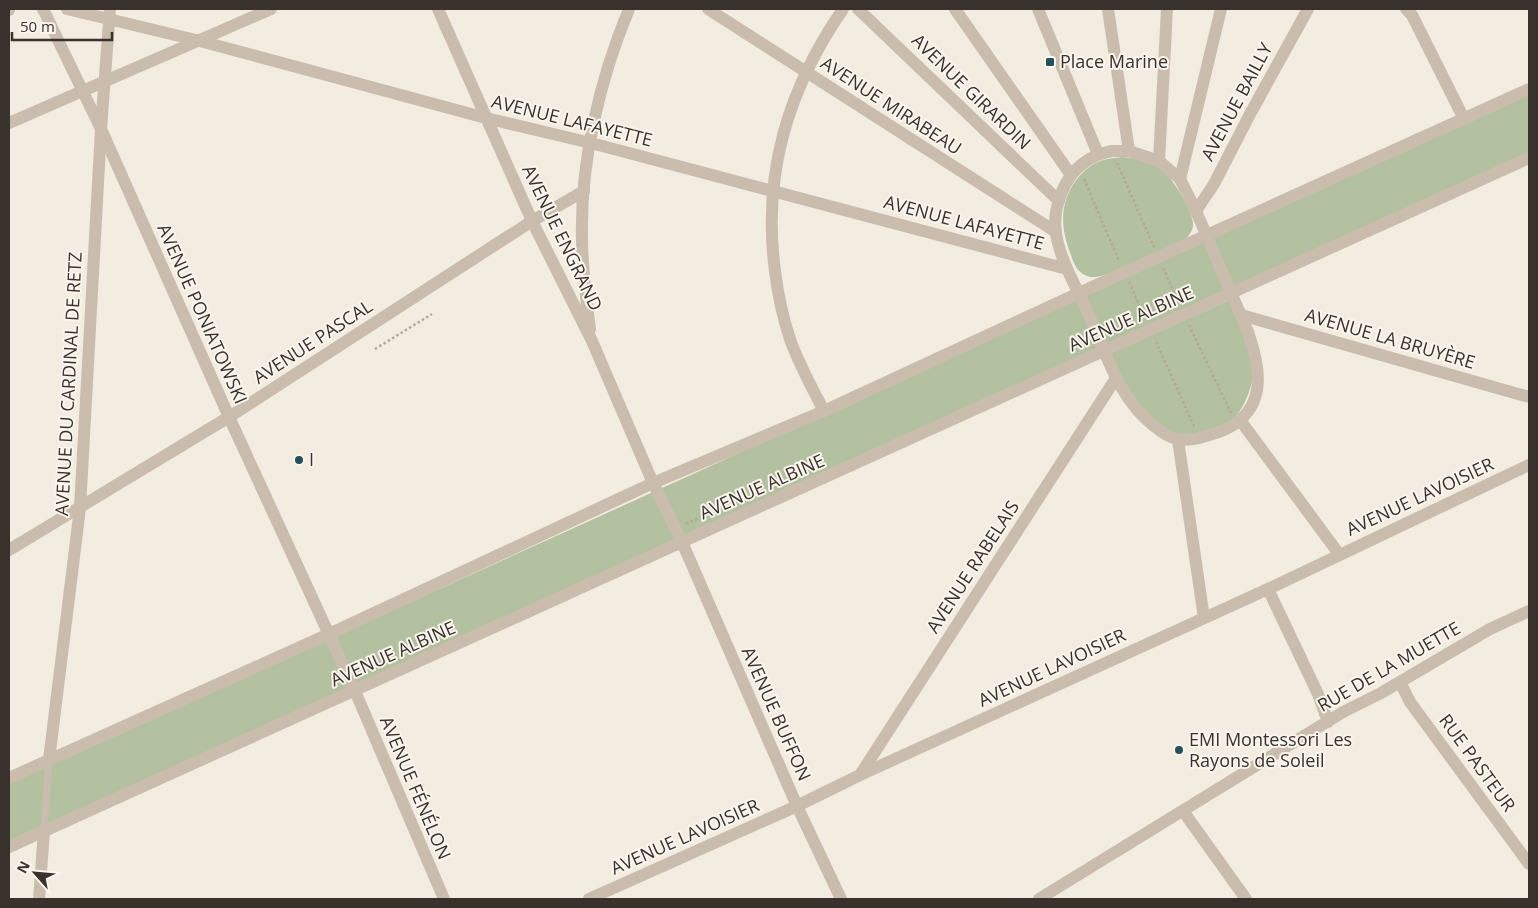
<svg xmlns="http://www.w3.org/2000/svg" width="1538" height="908" font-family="'Open Sans',sans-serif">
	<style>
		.green { fill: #b4c1a1 }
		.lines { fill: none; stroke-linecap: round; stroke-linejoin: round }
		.path { stroke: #b6a797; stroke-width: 2.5; stroke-dasharray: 2.5 2.5; stroke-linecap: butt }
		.service { stroke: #cabdad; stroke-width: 7 }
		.minor { stroke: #cabdad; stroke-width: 12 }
		.tertiary { stroke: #cabdad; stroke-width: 12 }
		.poi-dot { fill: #235159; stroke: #faf5ee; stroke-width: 2 }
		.labels { text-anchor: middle; stroke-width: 4; stroke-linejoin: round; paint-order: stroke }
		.poi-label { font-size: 18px; fill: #39312b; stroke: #faf5ee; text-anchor: start }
		.street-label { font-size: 18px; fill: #39312b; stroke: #faf5ee }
	</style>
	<rect width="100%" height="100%" fill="#f2ece1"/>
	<!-- green -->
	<g class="green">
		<polygon points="1529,95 1529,153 9,841 9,784"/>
		<path d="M 1122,157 C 1136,158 1151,161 1162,170 C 1173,179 1192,209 1193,223 C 1194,230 1189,235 1185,240 C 1166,248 1107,280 1090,277 C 1078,274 1074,265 1071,255 C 1061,230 1059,206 1074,183 C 1080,175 1087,167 1096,163 C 1104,159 1114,158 1122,157 Z"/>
		<path d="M 1230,300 C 1238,321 1253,351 1253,373 C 1253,385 1246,402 1239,412 C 1230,426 1200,435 1184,435 C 1178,435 1168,430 1163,427 C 1137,411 1123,380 1111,353 Z"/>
	</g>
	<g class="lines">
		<!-- path -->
		<g class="path">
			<polyline points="1117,163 1154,247"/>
			<polyline points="1084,179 1119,261"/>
			<polyline points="1163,268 1179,304"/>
			<polyline points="1129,282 1145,318"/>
			<polyline points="1189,325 1231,413"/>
			<polyline points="1156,342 1195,428"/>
			<polyline points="375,349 432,314"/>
			<polyline points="686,524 701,517"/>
		</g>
		<!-- service -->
		<polyline class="service" points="44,831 49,760"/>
		<!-- minor -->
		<g class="minor">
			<polyline points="43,9 101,129 229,417 355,691 444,899"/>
			<polyline points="67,9 200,41 486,118 591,143 1067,269"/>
			<polyline points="438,9 532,221 592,341 653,483 682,542 797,806 841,899"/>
			<polyline points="708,9 1056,232"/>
			<polyline points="858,9 1059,201"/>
			<polyline points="955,9 1071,175"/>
			<polyline points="1038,9 1098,154"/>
			<polyline points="1108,9 1129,151"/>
			<polyline points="1406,9 1412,15 1464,119"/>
			<polyline points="9,10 9,9"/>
			<polyline points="9,123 271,9"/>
			<path d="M 1112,151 L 1129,151 L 1159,161 L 1180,179 L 1196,211 L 1248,332 C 1258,361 1267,397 1240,420 C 1230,429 1219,432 1206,436 C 1198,439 1185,441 1177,439 C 1168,437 1160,431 1154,426 C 1120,399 1108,359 1091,320 C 1080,293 1060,262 1056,233 C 1052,209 1064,176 1085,162 C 1093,156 1102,153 1112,151 Z"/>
			<polyline points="1159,161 1167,9"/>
			<polyline points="1180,179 1221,9"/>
			<polyline points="1196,211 1214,184 1249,116 1308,9"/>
			<polyline points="1241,315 1529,397"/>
			<path d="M 590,329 C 586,299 582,269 582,238 C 580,162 600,79 629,9"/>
			<path d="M 824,411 C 812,388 800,366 791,342 C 783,319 778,295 775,271 C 762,174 788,89 843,9"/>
			<polyline points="1240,420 1339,554"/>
			<polyline points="1178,440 1204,618"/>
			<polyline points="9,550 229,417 532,221 584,191"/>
			<polyline points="1268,589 1318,694 1328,722"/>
			<polyline points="1400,682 1410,702 1529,864"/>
			<polyline points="49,760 80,508 101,129 110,9"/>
			<polyline points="860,775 1116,378"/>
			<polyline points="9,778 329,634 653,483 824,411 1079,293 1529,89"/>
			<polyline points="1183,811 1246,899"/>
			<polyline points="9,847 1529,158"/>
			<polyline points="39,899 44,831"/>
			<polyline points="589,899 797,806 860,775 1268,589 1529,465"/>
		</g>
		<!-- tertiary -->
		<polyline class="tertiary" points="1039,899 1343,712 1381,693 1490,629 1529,611"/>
	</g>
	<!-- markers -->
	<g class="poi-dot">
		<rect x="1045" y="57" width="10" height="10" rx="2.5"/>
		<circle cx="299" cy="460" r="5"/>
		<circle cx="1179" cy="750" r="5"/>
	</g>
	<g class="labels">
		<!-- poi labels -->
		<g class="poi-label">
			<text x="1060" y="68">Place Marine</text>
			<text x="309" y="466">I</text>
			<text x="1189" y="746">EMI Montessori Les<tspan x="1189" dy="21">Rayons de Soleil</tspan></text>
		</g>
		<!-- street labels -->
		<g class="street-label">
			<text transform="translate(971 92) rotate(44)" y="6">AVENUE GIRARDIN</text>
			<text transform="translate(1237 102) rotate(-62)" y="6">AVENUE BAILLY</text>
			<text transform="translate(891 106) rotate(33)" y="6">AVENUE MIRABEAU</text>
			<text transform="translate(572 121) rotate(14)" y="6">AVENUE LAFAYETTE</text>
			<text transform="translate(964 223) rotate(15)" y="6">AVENUE LAFAYETTE</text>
			<text transform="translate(562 238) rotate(64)" y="6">AVENUE ENGRAND</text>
			<text transform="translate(202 314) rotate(66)" y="6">AVENUE PONIATOWSKI</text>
			<text transform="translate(1131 319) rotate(-24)" y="6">AVENUE ALBINE</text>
			<text transform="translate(1390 339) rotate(16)" y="6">AVENUE LA BRUYÈRE</text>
			<text transform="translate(313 342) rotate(-33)" y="6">AVENUE PASCAL</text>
			<text transform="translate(69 384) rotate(-87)" y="6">AVENUE DU CARDINAL DE RETZ</text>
			<text transform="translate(762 487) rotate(-24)" y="6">AVENUE ALBINE</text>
			<text transform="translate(1420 497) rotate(-25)" y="6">AVENUE LAVOISIER</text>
			<text transform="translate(973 567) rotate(-57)" y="6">AVENUE RABELAIS</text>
			<text transform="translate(393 654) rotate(-24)" y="6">AVENUE ALBINE</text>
			<text transform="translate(1389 667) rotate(-30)" y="6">RUE DE LA MUETTE</text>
			<text transform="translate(1052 668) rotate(-25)" y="6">AVENUE LAVOISIER</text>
			<text transform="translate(776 714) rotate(66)" y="6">AVENUE BUFFON</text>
			<text transform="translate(1477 763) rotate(54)" y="6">RUE PASTEUR</text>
			<text transform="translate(415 788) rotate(67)" y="6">AVENUE FÉNÉLON</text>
			<text transform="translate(685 837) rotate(-24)" y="6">AVENUE LAVOISIER</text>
		</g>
	</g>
	<!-- border -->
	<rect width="1538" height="908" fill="none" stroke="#39312b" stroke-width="20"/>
	<!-- north arrow -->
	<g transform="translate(35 873) rotate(297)" stroke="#faf5ee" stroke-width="4" paint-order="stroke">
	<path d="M0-4L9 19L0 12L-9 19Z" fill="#39312b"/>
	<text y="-8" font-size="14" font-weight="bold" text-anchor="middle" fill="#39312b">N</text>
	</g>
	<!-- scale -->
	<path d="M12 32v8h100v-8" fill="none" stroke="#39312b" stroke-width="2.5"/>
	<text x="20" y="32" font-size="15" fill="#39312b" stroke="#faf5ee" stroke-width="4" paint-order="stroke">50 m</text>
</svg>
